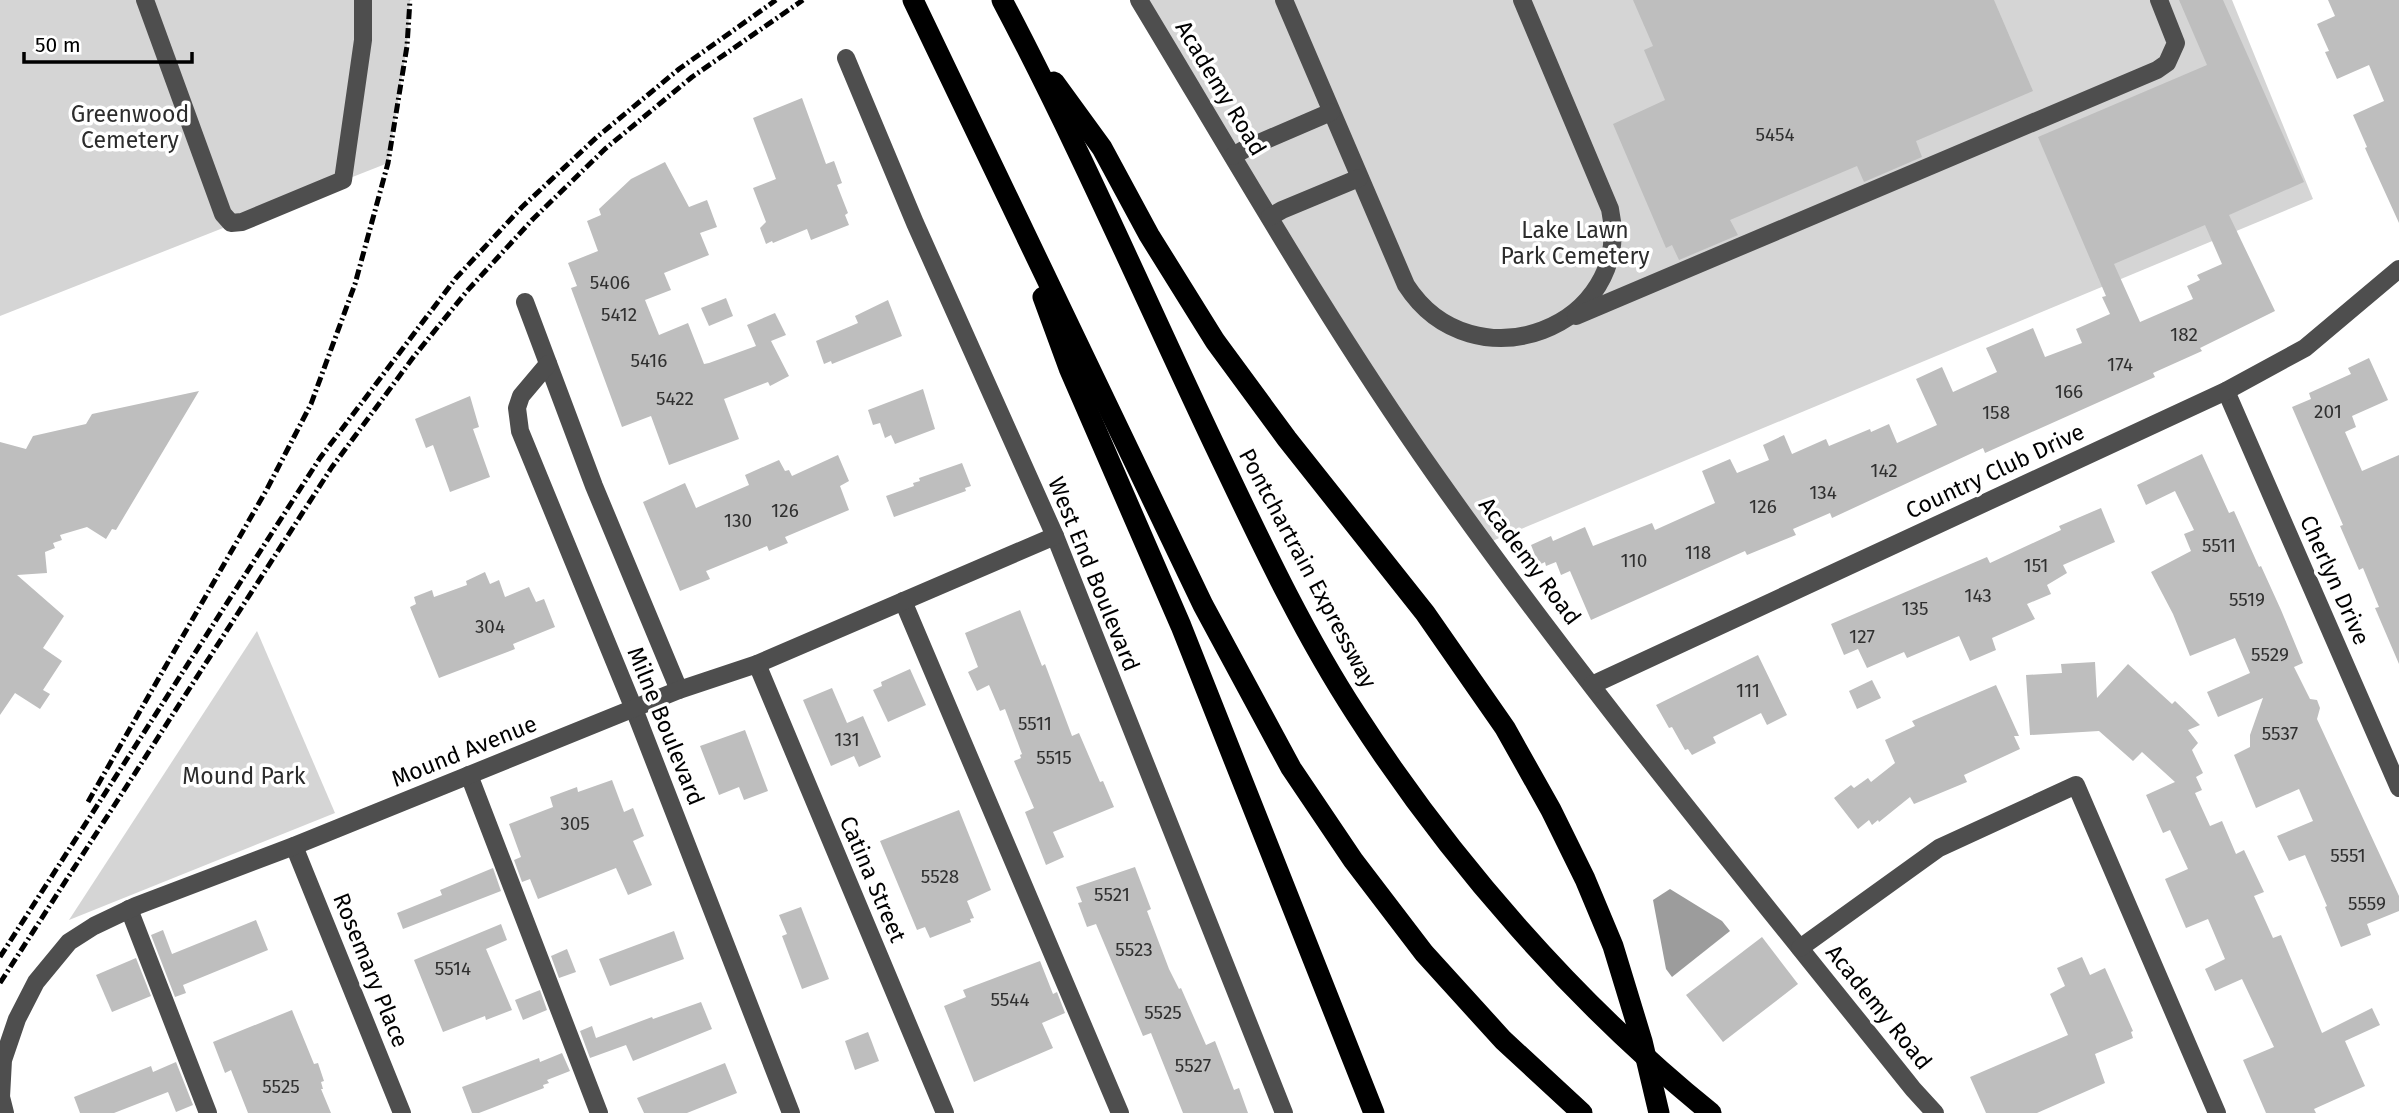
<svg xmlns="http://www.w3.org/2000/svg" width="2399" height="1113" font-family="'Fira Sans',sans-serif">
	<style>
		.green { fill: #d5d5d5 }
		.water { fill: #9c9c9c }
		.building { fill: #bebebe; fill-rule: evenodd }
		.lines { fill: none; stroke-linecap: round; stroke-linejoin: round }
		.minor { stroke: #4e4e4e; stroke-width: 18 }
		.highway { stroke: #000; stroke-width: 21 }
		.rail { stroke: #000; stroke-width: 5; stroke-dasharray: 10 3.5 2 3.5; stroke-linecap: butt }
		.labels { text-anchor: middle; stroke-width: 7; stroke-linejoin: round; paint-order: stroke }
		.number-label { font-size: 19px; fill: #303030 }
		.street-label { font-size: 23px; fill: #000; stroke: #fff }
		.park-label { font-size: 23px; fill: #2c2c2c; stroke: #fff }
	</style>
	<rect width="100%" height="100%" fill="#fff"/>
	<!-- green -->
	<g class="green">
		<polygon points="0,0 410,0 407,46 388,163 0,316"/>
		<polygon points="1139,0 2232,0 2313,199 1485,544"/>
		<polygon points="257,631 335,813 69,920"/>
	</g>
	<!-- water -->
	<polygon class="water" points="1670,889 1722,921 1730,931 1672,977 1666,969 1653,900"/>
	<!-- building -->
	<g class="building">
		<polygon points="1633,0 1994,0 2033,91 1916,141 1922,157 1864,182 1857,166 1730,220 1738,235 1679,260 1672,245 1666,248 1613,124 1665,100 1644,50 1653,46"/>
		<path d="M 2179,0 L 2223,0 L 2304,182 L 2229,215 L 2275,311 L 2200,348 L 2202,351 L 2153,373 L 2155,377 L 1985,453 L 1983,448 L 1832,518 L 1830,513 L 1793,529 L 1796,535 L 1747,555 L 1745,551 L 1591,620 L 1570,571 L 1561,575 L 1556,562 L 1546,566 L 1545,562 L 1539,565 L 1531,545 L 1551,536 L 1553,541 L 1585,527 L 1593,546 L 1652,523 L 1655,530 L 1715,503 L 1702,471 L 1730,459 L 1737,473 L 1769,460 L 1763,445 L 1784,435 L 1792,454 L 1826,439 L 1829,446 L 1870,429 L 1871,432 L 1889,424 L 1897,443 L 1937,425 L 1916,379 L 1942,367 L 1953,392 L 1997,372 L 1986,348 L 2033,328 L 2045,357 L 2082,343 L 2076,329 L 2110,314 L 2102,297 L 2106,296 L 2038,137 L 2207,65 ZM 2205,225 L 2222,264 L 2197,275 L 2200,280 L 2187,286 L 2193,299 L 2140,322 L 2114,264 Z"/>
		<polygon points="2328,0 2399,0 2399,223 2369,157 2365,148 2367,147 2353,115 2384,101 2369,65 2337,79 2325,52 2329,51 2317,24 2335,16"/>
		<polygon points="802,98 826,164 834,161 842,183 837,185 848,213 845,215 849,225 811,240 807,229 773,243 772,241 766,244 760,228 766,222 753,188 776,179 753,118"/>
		<polygon points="665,162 689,207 707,200 717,227 700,233 709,255 664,273 671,290 645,300 659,335 688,323 704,364 709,363 756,346 747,325 775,313 786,335 771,341 789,376 770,386 768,382 724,399 739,439 669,465 651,416 622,427 571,288 577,286 568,263 598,251 587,221 601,215 599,209 631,179"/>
		<polygon points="726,298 733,316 709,326 701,308"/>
		<polygon points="888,300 902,336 832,364 831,361 824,364 816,341 858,323 855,316"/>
		<polygon points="2369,358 2388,400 2352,416 2356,427 2345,432 2362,471 2399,455 2399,664 2375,608 2379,607 2363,568 2359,570 2340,526 2343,525 2292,407 2311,399 2309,393 2351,374 2348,368"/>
		<polygon points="923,389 935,429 895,444 891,435 885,438 880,423 873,425 868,410"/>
		<polygon points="199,391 116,530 112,529 106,539 87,527 60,535 62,540 53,543 55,548 45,552 47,573 17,575 64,616 43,648 62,661 43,690 50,694 40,709 15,693 0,715 0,442 26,449 33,436 86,424 92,414"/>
		<polygon points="470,396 479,427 473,429 490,477 450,492 433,445 426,448 415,419"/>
		<polygon points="2202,454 2229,513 2234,511 2259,567 2261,566 2281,610 2303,663 2294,667 2310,699 2317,700 2320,708 2317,719 2399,896 2399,911 2367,924 2371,935 2341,947 2325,907 2327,906 2305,855 2289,861 2277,836 2313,821 2299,789 2256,808 2234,755 2250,747 2250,735 2263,698 2218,717 2207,692 2250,673 2235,638 2190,656 2173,614 2151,572 2191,551 2184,534 2194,530 2175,491 2146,505 2137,485"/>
		<polygon points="838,455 849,481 840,486 849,510 785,537 788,543 769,551 767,546 706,571 710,579 680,591 643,502 685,483 696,508 749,485 745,475 779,460 785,471 789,470 792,476"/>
		<polygon points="962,463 971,486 965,488 966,491 894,517 886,496 914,486 913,483 920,481 919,478"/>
		<polygon points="2101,508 2115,542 2063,565 2067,573 2047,585 2051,594 2027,604 2035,619 1992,638 1996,650 1970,661 1959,636 1907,658 1904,652 1867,668 1858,649 1844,655 1831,624 1987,557 1990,563 2061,530 2059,526"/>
		<polygon points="485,572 490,584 499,580 505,597 529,587 536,602 544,599 555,627 513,644 515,649 439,678 410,607 416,604 414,597 432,590 434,597 467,585 466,581"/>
		<polygon points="1020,610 1042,666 1045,664 1072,736 1079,733 1100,782 1103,781 1114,807 1053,832 1064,857 1046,865 1025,812 1034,808 1014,761 1021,758 1020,755 1022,754 1005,709 1000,711 989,685 977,691 968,672 978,667 965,633"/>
		<polygon points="1758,655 1787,715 1767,725 1761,713 1713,737 1716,743 1692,755 1688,749 1685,750 1672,727 1669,728 1656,705"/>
		<polygon points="2095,662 2097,698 2128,664 2172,704 2175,701 2200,725 2188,730 2198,743 2192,750 2203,773 2196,777 2202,790 2195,793 2210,826 2222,821 2236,854 2244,850 2264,892 2254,896 2273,938 2281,935 2322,1033 2372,1008 2380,1025 2345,1041 2365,1086 2314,1109 2316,1113 2266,1113 2243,1060 2274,1047 2242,979 2215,991 2205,969 2225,959 2208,919 2186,928 2165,879 2188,869 2170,830 2163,833 2146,795 2175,782 2142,752 2133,761 2099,731 2030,735 2026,675 2062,673 2061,664"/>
		<polygon points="910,669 926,705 888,722 873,690 882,686 881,682"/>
		<polygon points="1872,680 1881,698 1857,709 1849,691"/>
		<polygon points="1996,685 2019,736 2014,736 2020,749 1964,775 1967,782 1914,804 1910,797 1879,822 1878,820 1872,825 1869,820 1858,829 1834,798 1851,785 1854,788 1868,778 1871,782 1895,763 1885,740 1915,726 1912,721"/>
		<polygon points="832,688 847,723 863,716 881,757 859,767 854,756 831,766 803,700"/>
		<polygon points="745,730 768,791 744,800 739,787 719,795 700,746"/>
		<polygon points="612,780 624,812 633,808 644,836 633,841 652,885 628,895 616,868 538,899 530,879 522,882 514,860 521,857 509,824 553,807 550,797 577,787 578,792"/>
		<polygon points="959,810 991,890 967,901 974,918 970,919 971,922 930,938 925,927 917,930 880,841"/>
		<polygon points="1135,867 1151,909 1147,911 1169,969 1179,989 1181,988 1206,1045 1215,1041 1234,1090 1239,1088 1248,1113 1183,1113 1151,1033 1143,1036 1096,924 1087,927 1078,903 1082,902 1076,887"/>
		<polygon points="493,868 501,891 403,929 397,913 442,895 440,890"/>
		<polygon points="801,907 829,979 802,989 782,936 787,934 779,915"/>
		<polygon points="256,920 268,950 183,985 186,993 175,997 151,935 163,930 172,954"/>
		<polygon points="501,924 507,940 486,949 512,1010 486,1020 485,1016 443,1032 414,960"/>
		<polygon points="674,931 684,959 610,986 599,959"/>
		<polygon points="1762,937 1798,984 1723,1042 1686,995"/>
		<polygon points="567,949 576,972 559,978 551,956"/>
		<polygon points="2082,957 2090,975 2105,968 2133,1031 2131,1032 2133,1038 2095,1054 2105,1083 2037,1113 1986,1113 1970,1077 2068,1035 2050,994 2065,986 2057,968"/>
		<polygon points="136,958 151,996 112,1012 96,975"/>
		<polygon points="1040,961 1053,994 1057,992 1065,1013 1042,1023 1053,1048 974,1082 944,1006 966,997 963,990"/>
		<polygon points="540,990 547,1010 523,1020 515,1000"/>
		<polygon points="701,1002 712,1029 633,1061 626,1045 590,1058 580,1031 592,1026 596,1038 652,1017 653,1019"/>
		<polygon points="292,1010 314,1064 318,1063 324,1081 321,1082 323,1089 321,1089 331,1113 248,1113 231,1070 225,1073 213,1042"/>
		<polygon points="868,1032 879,1061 855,1070 845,1041"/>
		<polygon points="562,1053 570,1071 547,1080 549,1083 543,1085 544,1088 479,1113 472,1113 462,1087 539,1058 540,1062"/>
		<polygon points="176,1062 193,1105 176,1112 168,1092 114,1113 80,1113 74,1097 151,1066 153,1072"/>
		<polygon points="725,1063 737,1093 687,1113 644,1113 637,1098"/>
	</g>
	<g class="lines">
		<!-- minor -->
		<g class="minor">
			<polyline points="145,0 223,214 231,223 242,222 343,180 363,40 363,0"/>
			<path d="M 1139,0 C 1235,159 1327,321 1434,473 C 1584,686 1751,886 1913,1089 L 1935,1113"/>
			<path d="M 1284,0 L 1406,285 C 1473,389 1635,327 1610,209 L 1522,0"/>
			<polyline points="846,58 915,223 1055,536 1284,1113"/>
			<polyline points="1233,156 1245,149 1331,112"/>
			<polyline points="1270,217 1282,210 1359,178"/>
			<polyline points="525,302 594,486 679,690"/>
			<polyline points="1576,316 2157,70 2167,63 2176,43 2159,0"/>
			<polyline points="548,364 521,396 517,408 520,431 634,709 791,1113"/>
			<polyline points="2226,391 2399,788"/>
			<polyline points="903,601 1120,1113"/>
			<polyline points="757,664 945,1113"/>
			<polyline points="1592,685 2226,391 2305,348 2399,269"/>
			<polyline points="469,775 599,1113"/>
			<polyline points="294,846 402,1113"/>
			<polyline points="129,909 208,1113"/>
			<polyline points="1800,948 1939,848 2076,785 2217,1113"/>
			<polyline points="5,1113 1,1097 3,1060 17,1019 36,982 69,942 94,926 136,906 294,846 679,690 757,664 1055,536"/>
		</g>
		<!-- highway -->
		<g class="highway">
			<polyline points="913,0 1203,605 1291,768 1353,860 1424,953 1503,1040 1582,1113"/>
			<path d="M 1002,0 C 1078,144 1143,294 1213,442 C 1257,534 1300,628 1356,714 C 1450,860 1576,1004 1711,1113"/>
			<polyline points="1054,82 1102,148 1149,235 1215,341 1287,439 1425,613 1505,728 1551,810 1585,879 1613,946 1642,1041 1659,1113"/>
			<polyline points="1043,297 1069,368 1181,626 1374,1113"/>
		</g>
		<!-- rail -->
		<g class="rail">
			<polyline points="88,802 267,489 311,404 355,284 388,163 407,46 410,0"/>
			<polyline points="0,957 320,458 456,278 522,207 597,137 679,69 776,0"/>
			<polyline points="0,983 332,467 415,355 467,291 533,219 605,149 692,77 803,0"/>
		</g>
	</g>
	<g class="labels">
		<!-- number labels -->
		<g class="number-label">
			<text x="1775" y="141">5454</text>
			<text x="610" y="289">5406</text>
			<text x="619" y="321">5412</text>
			<text x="2184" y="341">182</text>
			<text x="649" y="367">5416</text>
			<text x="2120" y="371">174</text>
			<text x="2069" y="398">166</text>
			<text x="675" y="405">5422</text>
			<text x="2328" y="418">201</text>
			<text x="1996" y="419">158</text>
			<text x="1884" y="477">142</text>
			<text x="1823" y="499">134</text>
			<text x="1763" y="513">126</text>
			<text x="785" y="517">126</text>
			<text x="738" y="527">130</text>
			<text x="2219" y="552">5511</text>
			<text x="1698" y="559">118</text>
			<text x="1634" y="567">110</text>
			<text x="2036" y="572">151</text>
			<text x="1978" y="602">143</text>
			<text x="2247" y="606">5519</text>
			<text x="1915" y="615">135</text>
			<text x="490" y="633">304</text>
			<text x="1862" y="643">127</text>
			<text x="2270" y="661">5529</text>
			<text x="1748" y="697">111</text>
			<text x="1035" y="730">5511</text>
			<text x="2280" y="740">5537</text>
			<text x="847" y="746">131</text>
			<text x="1054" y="764">5515</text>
			<text x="575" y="830">305</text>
			<text x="2348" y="862">5551</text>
			<text x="940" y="883">5528</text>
			<text x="1112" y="901">5521</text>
			<text x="2367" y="910">5559</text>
			<text x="1134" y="956">5523</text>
			<text x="453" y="975">5514</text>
			<text x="1010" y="1006">5544</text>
			<text x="1163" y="1019">5525</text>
			<text x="1193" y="1072">5527</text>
			<text x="281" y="1093">5525</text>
		</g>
		<!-- street labels -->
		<g class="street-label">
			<text transform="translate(1221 88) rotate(59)" y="8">Academy Road</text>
			<text transform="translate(1995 471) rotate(-25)" y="8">Country Club Drive</text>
			<text transform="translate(1530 561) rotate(53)" y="8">Academy Road</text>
			<text transform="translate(1308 568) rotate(62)" y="8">Pontchartrain Expressway</text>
			<text transform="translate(1094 574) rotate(68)" y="8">West End Boulevard</text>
			<text transform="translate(2335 580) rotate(66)" y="8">Cherlyn Drive</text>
			<text transform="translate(666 726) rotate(68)" y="8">Milne Boulevard</text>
			<text transform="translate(464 751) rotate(-22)" y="8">Mound Avenue</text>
			<text transform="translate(873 879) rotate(67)" y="8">Catina Street</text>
			<text transform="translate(371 970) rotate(68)" y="8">Rosemary Place</text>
			<text transform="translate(1879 1007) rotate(51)" y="8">Academy Road</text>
		</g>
		<!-- park labels -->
		<g class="park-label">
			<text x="130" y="122">Greenwood<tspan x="130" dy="26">Cemetery</tspan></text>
			<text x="1575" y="238">Lake Lawn<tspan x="1575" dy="26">Park Cemetery</tspan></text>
			<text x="244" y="784">Mound Park</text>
		</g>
	</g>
	<!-- scale -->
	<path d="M24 52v10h168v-10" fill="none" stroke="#000000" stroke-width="3.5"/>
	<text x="35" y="52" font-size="21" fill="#000000" stroke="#ffffff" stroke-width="5" paint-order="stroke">50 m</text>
</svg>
